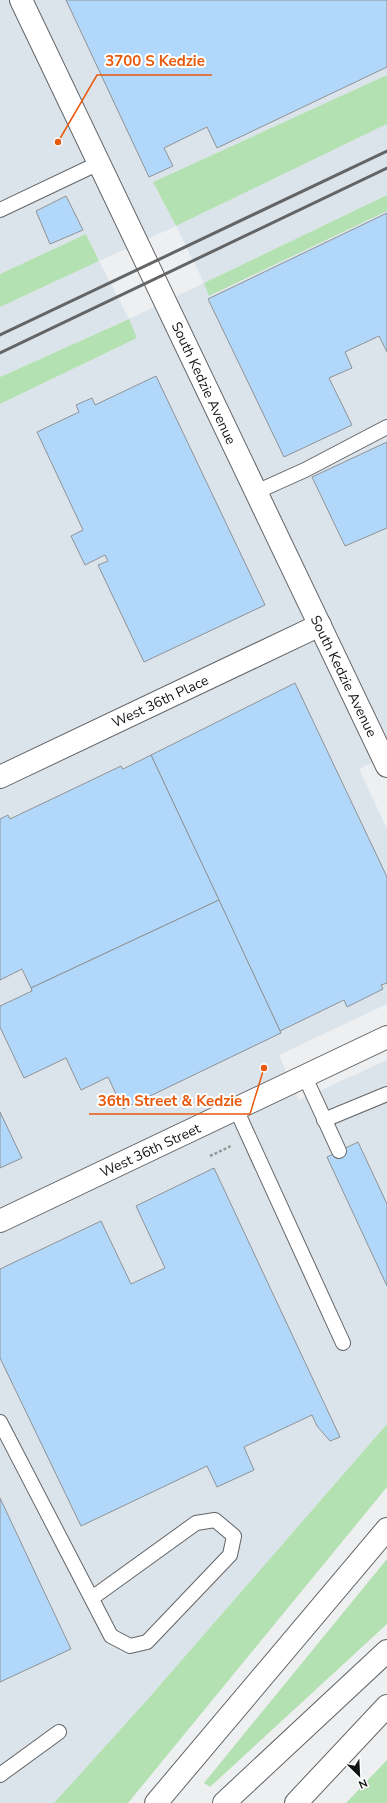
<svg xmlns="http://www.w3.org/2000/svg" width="387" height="1803" font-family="'Nunito Sans',sans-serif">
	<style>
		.built { fill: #dce4eb; fill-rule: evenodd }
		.green { fill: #b4e1b1 }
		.building { fill: #b1d8fb; stroke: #909293 }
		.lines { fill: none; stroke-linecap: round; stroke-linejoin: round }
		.lane-casing { stroke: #636466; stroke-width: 16 }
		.street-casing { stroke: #636466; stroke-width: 24 }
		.secondary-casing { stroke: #636466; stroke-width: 24 }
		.highway-casing { stroke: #636466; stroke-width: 24 }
		.path { stroke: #979999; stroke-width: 2.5; stroke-dasharray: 3 2; stroke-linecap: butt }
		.lane { stroke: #fff; stroke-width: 14 }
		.street { stroke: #fff; stroke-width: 22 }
		.secondary { stroke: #fff; stroke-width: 22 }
		.highway { stroke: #fff; stroke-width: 22 }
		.rail { stroke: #636465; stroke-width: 3 }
		.labels { text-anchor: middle; stroke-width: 4; stroke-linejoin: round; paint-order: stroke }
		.street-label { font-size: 14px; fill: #121313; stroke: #fff }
		.leader { fill: none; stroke: #e8590c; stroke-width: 1.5 }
		.callout-dot { fill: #e8590c; stroke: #fff; stroke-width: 1.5 }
		.callout-label { font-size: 15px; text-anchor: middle; font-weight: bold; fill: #e8590c; stroke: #fff; stroke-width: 4; stroke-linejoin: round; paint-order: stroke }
	</style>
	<rect width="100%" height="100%" fill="#edeff0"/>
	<!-- built -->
	<path class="built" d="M 0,0 L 387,0 L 387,75 L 153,182 L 176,226 L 387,124 L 387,195 L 204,283 L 210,296 L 387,211 L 387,755 L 359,769 L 387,829 L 387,1004 L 279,1055 L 299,1100 L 387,1060 L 387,1424 L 147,1700 L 54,1803 L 0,1803 L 0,404 L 137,338 L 128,319 L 0,377 L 0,307 L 99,261 L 86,234 L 0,274 ZM 176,226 L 204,283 L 129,319 L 99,261 Z"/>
	<!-- green -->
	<g class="green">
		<polygon points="387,75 387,124 176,226 153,182"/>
		<polygon points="387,195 387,211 209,296 204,283"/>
		<polygon points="86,234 99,261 0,307 0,274"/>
		<polygon points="129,319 137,338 0,404 0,377"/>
		<polygon points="387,1424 387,1487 128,1803 54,1803 147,1700"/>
		<polygon points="387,1559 387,1624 210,1787 204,1783"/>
		<polygon points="387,1760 387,1803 346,1803"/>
	</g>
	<!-- building -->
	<g class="building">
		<polygon points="66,0 387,0 387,67 217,148 207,127 164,148 173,166 149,177"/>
		<polygon points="66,196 83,230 50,244 36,211"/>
		<polygon points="387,213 387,352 379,336 345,352 352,368 329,378 352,425 284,457 208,299"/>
		<polygon points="156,376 265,605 144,662 98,565 108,561 105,555 85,565 71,536 83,530 37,432 79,412 76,405 92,398 95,405"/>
		<polygon points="387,442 387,528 345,546 312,477"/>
		<polygon points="295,683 387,877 387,983 381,985 383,989 347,1007 344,1000 280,1031 151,755"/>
		<polygon points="151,755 219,900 31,988 22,969 0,980 0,819 8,815 10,819 121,766 123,769"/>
		<polygon points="219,900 281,1033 123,1109 108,1077 81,1090 66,1058 24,1078 0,1027 0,1006 32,991 31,988"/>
		<polygon points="0,1112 22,1158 0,1168"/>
		<polygon points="358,1142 387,1204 387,1286 327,1157"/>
		<polygon points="214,1168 340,1437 330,1441 317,1426 312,1415 244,1447 254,1470 217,1487 207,1466 81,1526 0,1358 0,1269 101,1221 131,1284 165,1268 136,1206"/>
		<polygon points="0,1498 71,1649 0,1682"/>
	</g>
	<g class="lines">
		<!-- lane casing -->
		<g class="lane-casing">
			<g id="lane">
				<polyline points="0,210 99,163"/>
				<polyline points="256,492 305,470 387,427"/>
				<polyline points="305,1077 339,1151"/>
				<polyline points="236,1109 343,1343"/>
				<polyline points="324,1120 387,1094"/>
				<polyline points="0,1422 111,1636 130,1646 147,1642 230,1555 234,1536 215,1520 196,1523 92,1598"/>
				<polyline points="0,1775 59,1732"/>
			</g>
		</g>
		<!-- street casing -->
		<g class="street-casing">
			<g id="street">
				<polyline points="0,777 320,625"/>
				<polyline points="0,1221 387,1037"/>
			</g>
		</g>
		<!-- secondary casing -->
		<g class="secondary-casing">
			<polyline id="secondary" points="21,0 387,766"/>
		</g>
		<!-- highway casing -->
		<g class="highway-casing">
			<g id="highway">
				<polyline points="156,1803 387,1529"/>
				<polyline points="224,1803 387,1651"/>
				<polyline points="296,1803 387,1706"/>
			</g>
		</g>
		<!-- path -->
		<polyline class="path" points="210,1156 231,1146"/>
		<!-- lane -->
		<use href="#lane" class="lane"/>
		<!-- street -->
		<use href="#street" class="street"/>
		<!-- secondary -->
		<use href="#secondary" class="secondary"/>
		<!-- highway -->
		<use href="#highway" class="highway"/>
		<!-- rail -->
		<g class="rail">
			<polyline points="0,335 387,151"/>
			<polyline points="0,353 387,168"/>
		</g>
	</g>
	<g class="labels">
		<!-- street labels -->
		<g class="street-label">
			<text transform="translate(204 383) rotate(65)" y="5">South Kedzie Avenue</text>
			<text transform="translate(344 676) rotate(64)" y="5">South Kedzie Avenue</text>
			<text transform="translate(160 701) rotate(-25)" y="5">West 36th Place</text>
			<text transform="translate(150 1150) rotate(-25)" y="5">West 36th Street</text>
		</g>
	</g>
	<!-- callouts -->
	<path class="leader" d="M58 142L97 75H212M264 1068L250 1114H89"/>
	<g class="callout-dot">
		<circle cx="58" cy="142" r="4"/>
		<circle cx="264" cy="1068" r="4"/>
	</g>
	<g class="callout-label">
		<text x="155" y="66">3700 S Kedzie</text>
		<text x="170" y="1106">36th Street &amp; Kedzie</text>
	</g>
	<!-- north arrow -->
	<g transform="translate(359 1775) rotate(156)" stroke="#ffffff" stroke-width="3" paint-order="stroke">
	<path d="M0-3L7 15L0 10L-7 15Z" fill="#121313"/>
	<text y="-6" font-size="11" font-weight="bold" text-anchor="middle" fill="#121313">N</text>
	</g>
</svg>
